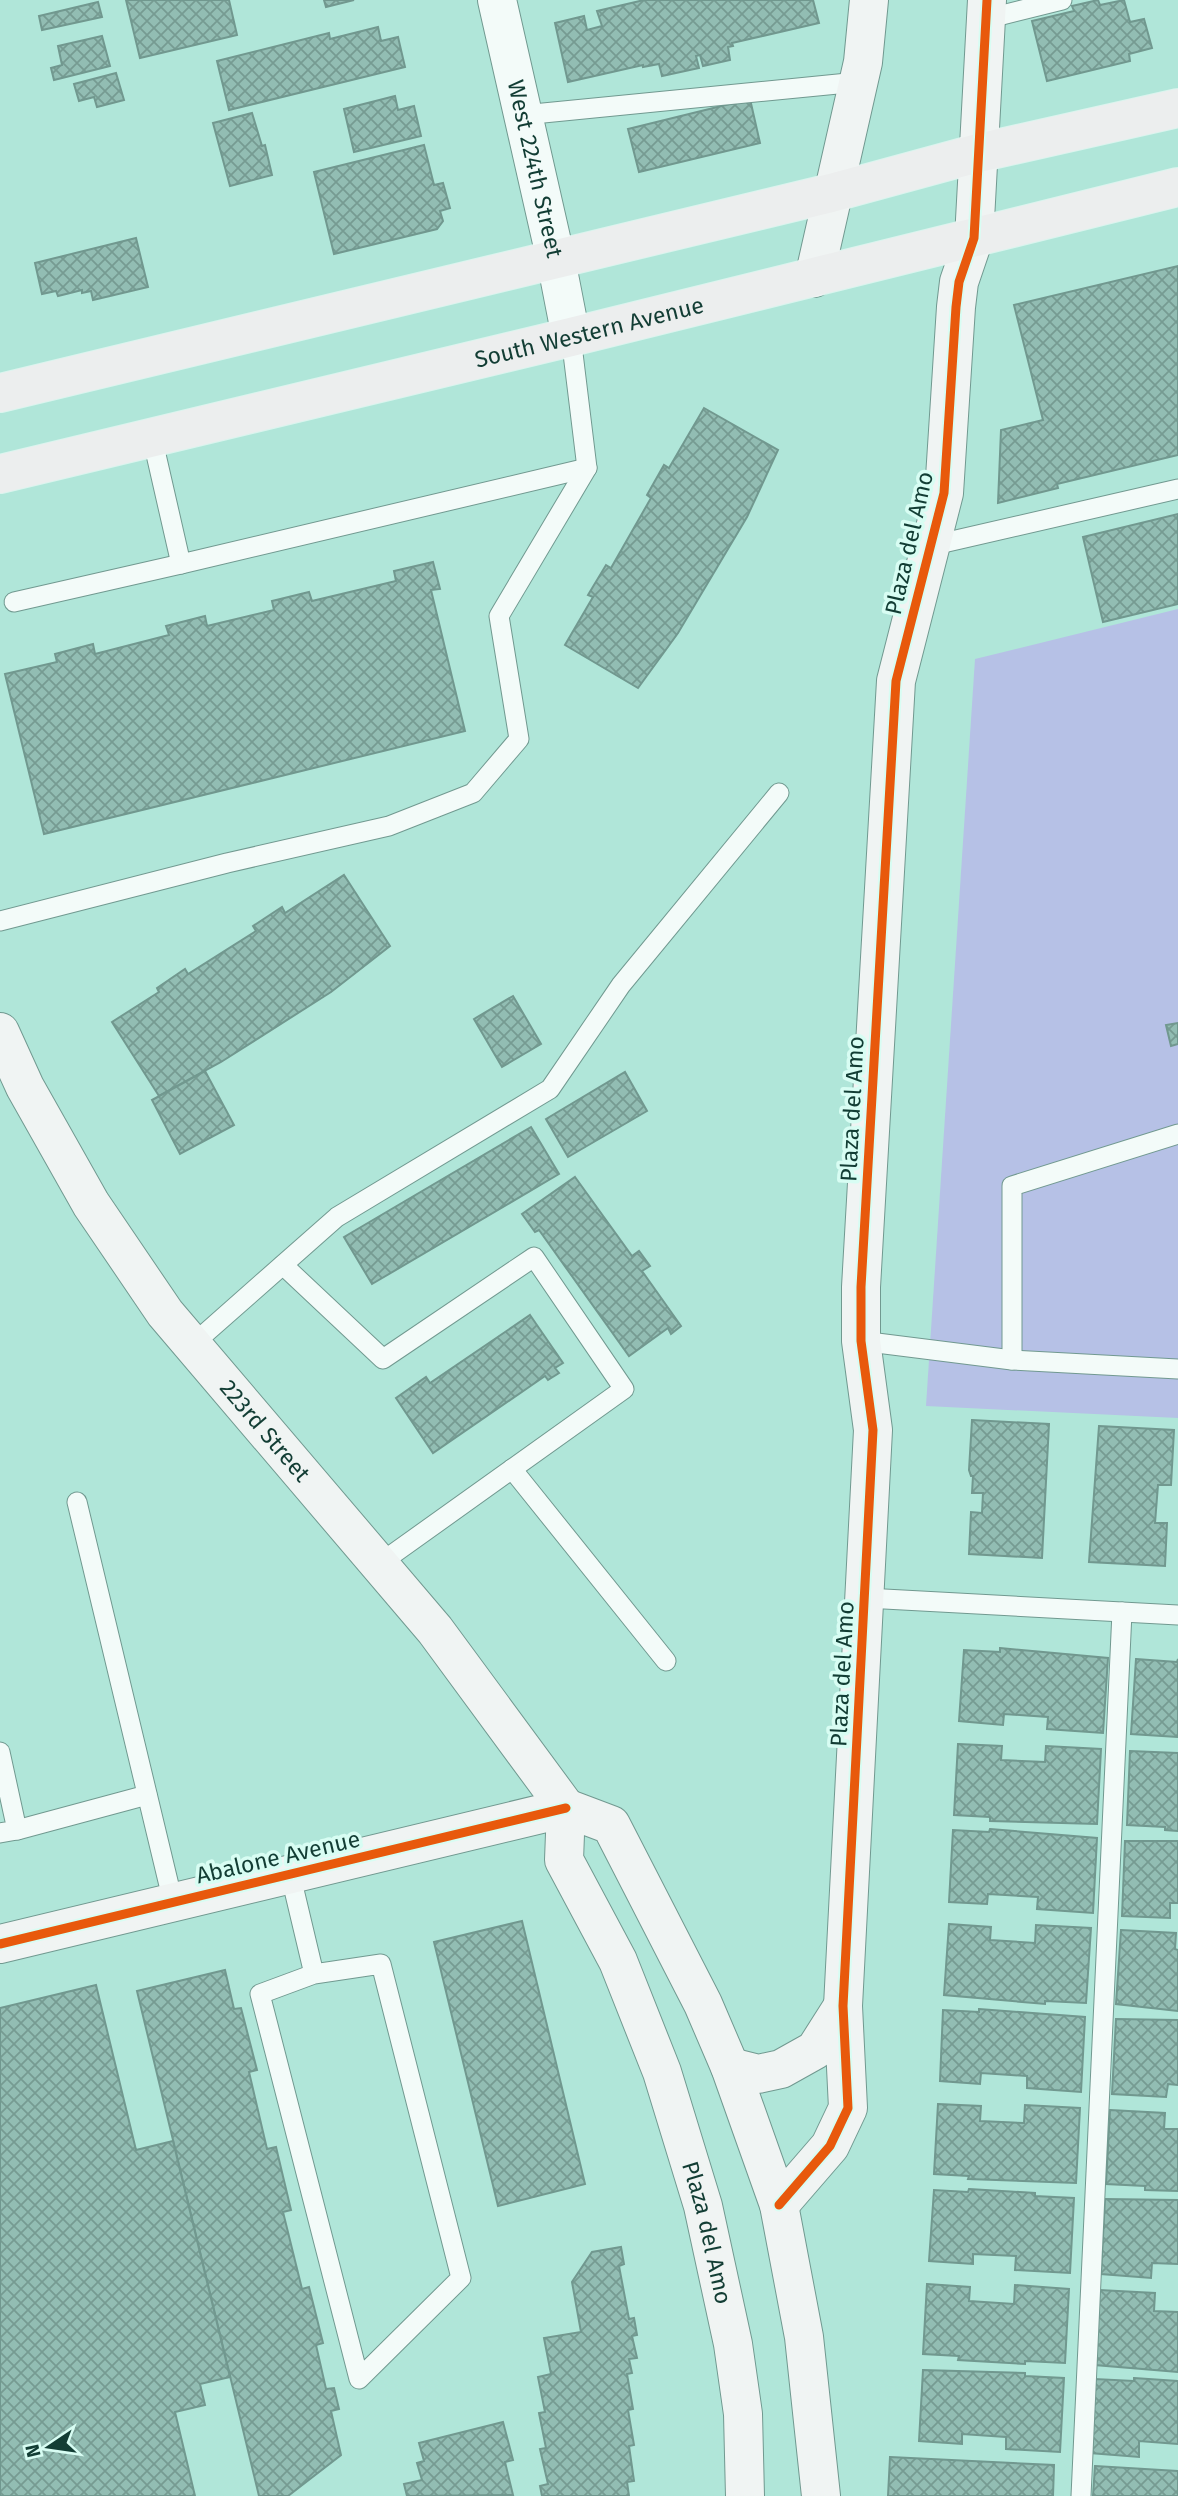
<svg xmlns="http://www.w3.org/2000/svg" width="1178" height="2496" font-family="'Fira Sans',sans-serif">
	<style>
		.green { fill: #b6c1e6 }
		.building { fill: url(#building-cross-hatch); stroke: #71988f; stroke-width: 2 }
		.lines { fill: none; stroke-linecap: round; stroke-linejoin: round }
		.lane-casing { stroke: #719990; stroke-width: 21 }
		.street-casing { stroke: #719990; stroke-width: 40 }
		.secondary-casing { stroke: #719990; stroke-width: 40 }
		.primary-casing { stroke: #dbf4ee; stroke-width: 40 }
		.lane { stroke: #f3fbf9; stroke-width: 19 }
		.street { stroke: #f3fbf9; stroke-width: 38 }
		.secondary { stroke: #f0f4f3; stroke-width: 38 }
		.primary { stroke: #eceeee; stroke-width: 38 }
		.cycleway-casing { stroke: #d8fdf3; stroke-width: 13 }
		.cycleway { stroke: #e8590c; stroke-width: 9 }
		.labels { text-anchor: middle; stroke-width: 7; stroke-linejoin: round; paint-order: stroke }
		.street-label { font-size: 23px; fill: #123d34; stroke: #d8fdf3 }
	</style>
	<defs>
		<pattern id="building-cross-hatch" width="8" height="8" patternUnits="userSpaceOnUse" patternTransform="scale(1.75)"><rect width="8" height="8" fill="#92bdb3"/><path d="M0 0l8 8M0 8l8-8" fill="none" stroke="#769b92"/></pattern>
	</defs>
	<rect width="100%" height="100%" fill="#b0e6d9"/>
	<!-- green -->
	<polygon class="green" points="1178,609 1178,1418 926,1406 975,659"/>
	<!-- building -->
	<g class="building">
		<polygon points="126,0 229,0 237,35 140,58"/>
		<polygon points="324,0 354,0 326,7"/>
		<polygon points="644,0 813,0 819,23 732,43 733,46 728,47 730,60 703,66 700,55 696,56 699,68 662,76 659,64 643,67 643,65 568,82 555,23 584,16 587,30 602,26 597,11"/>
		<polygon points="1098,0 1100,5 1124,0 1130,22 1144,19 1152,48 1129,54 1130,61 1047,81 1032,21 1074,11 1072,6"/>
		<polygon points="98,2 102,17 42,30 39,16"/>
		<polygon points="378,27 381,41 398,37 405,67 229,110 217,61 329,33 330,39"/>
		<polygon points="102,36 110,66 54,80 51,68 62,65 58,46"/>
		<polygon points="116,73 124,100 97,107 94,97 79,101 74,84"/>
		<polygon points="395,96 398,110 414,106 421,136 354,152 344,109"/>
		<polygon points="750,99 760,143 639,172 628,129"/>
		<polygon points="252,113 262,146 265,145 272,175 230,186 213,123"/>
		<polygon points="424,145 434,185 443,183 450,208 440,211 443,221 437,229 334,254 314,172"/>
		<polygon points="136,238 148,287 93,300 91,291 82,293 82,290 58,296 56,291 42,294 35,263"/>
		<polygon points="1178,266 1178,455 1057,484 1058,488 998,503 1001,430 1043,420 1014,305"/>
		<polygon points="704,408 778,450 747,517 678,633 638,688 565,645 593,597 588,595 606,565 611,568 651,498 647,495 664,465 669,468"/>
		<polygon points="1178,514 1178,604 1103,622 1083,537"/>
		<polygon points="433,562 440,589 431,590 465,731 44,834 5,674 57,662 55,654 93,644 95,654 169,635 166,626 205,616 207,626 274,610 272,601 309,592 312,601 396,581 394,571"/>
		<polygon points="344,875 390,946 331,992 221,1062 159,1096 112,1022 159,992 157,988 185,969 188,974 256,931 253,926 282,907 285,913"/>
		<polygon points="513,996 541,1044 502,1067 474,1019"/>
		<polygon points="1178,1023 1178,1044 1171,1046 1166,1025"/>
		<polygon points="205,1071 234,1125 180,1154 152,1100"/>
		<polygon points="625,1072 647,1111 568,1157 546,1119"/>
		<polygon points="531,1127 559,1174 372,1284 344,1237"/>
		<polygon points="575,1177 632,1256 639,1251 650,1266 642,1271 681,1326 671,1334 668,1328 629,1356 539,1230 535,1232 522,1214"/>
		<polygon points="530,1315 563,1363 555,1368 559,1373 548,1380 545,1376 433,1453 396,1398 426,1377 430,1383"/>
		<polygon points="972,1420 1049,1424 1042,1558 969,1554 971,1512 982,1513 983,1493 972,1493 973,1476 971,1476 969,1470"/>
		<polygon points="1099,1426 1174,1430 1171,1485 1158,1485 1155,1523 1167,1523 1165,1566 1089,1562"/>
		<polygon points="1000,1648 1108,1658 1103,1733 1047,1729 1048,1717 1004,1714 1003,1725 959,1721 964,1650 1000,1652"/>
		<polygon points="1136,1659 1177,1662 1178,1659 1178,1737 1131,1734"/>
		<polygon points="958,1744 1002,1746 1001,1760 1045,1762 1046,1746 1101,1749 1097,1824 990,1821 990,1817 954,1815"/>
		<polygon points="1130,1751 1178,1753 1178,1831 1165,1830 1165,1827 1127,1825"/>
		<polygon points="990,1829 1097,1838 1093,1913 1037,1909 1038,1897 988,1894 987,1904 949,1902 953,1830 989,1832"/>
		<polygon points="1125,1841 1178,1841 1178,1903 1170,1903 1170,1918 1122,1916"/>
		<polygon points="522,1921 585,2184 498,2206 434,1942"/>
		<polygon points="949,1924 991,1927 990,1940 1035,1943 1036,1925 1091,1928 1086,2003 1045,2001 1045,2004 944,1995"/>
		<polygon points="1121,1930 1176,1933 1175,1949 1178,1950 1178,2011 1116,2004"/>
		<polygon points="225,1970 234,2009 241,2008 257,2070 249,2072 267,2149 276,2147 291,2210 283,2212 302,2289 309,2287 323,2343 316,2345 326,2389 334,2388 339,2409 331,2411 341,2455 288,2496 259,2496 137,1991"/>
		<polygon points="96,1985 136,2150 173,2141 230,2377 200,2384 205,2405 175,2412 195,2496 0,2496 0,2008"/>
		<polygon points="979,2009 1085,2017 1081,2092 1027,2088 1027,2076 981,2073 980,2084 940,2081 943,2010 979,2012"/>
		<polygon points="1116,2019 1178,2020 1178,2085 1168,2084 1166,2097 1112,2094"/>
		<polygon points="938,2104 981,2106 980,2121 1024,2123 1025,2105 1080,2108 1076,2183 968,2179 969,2176 934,2174"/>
		<polygon points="1110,2110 1165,2113 1164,2129 1178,2129 1178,2191 1145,2190 1145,2186 1106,2184"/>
		<polygon points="969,2189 1035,2193 1035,2196 1074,2198 1070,2273 1015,2270 1016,2256 973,2254 973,2264 929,2261 934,2190 968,2192"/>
		<polygon points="1105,2199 1178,2200 1178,2264 1152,2263 1151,2278 1101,2274"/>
		<polygon points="621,2247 624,2264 619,2266 629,2319 634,2318 637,2335 632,2336 637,2358 629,2359 632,2373 627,2374 633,2409 628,2410 634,2445 629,2446 634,2481 627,2482 629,2496 542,2496 540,2486 548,2484 540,2449 546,2448 539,2413 545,2412 538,2377 551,2374 544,2338 581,2332 572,2282 592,2252"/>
		<polygon points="927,2284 970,2287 969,2301 1014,2304 1015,2285 1069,2289 1065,2363 1025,2361 1025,2364 958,2360 959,2356 923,2354"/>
		<polygon points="1099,2290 1155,2293 1154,2311 1178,2312 1178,2372 1095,2365"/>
		<polygon points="923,2370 1025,2373 1025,2376 1064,2378 1060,2452 1006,2449 1006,2437 962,2434 962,2444 919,2441"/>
		<polygon points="1134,2378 1178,2381 1178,2444 1139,2441 1139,2457 1090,2453 1095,2379 1134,2381"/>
		<polygon points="503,2422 513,2460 505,2462 513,2495 407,2496 404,2484 422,2480 417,2463 424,2461 419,2443"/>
		<polygon points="890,2457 1054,2465 1053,2496 888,2496"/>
		<polygon points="1095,2466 1178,2471 1178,2496 1093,2496"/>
	</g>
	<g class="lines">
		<!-- lane casing -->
		<g class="lane-casing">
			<g id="lane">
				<polyline points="986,19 1062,0"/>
				<polyline points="523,115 858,82"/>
				<polyline points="152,437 181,564 587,468"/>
				<polyline points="930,546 1178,489"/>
				<polyline points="14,602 181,564"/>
				<polyline points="0,921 227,863 389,826 473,793 519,739 499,616 587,468 571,337"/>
				<polyline points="283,1265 383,1359 534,1257 624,1389 379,1564"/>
				<polyline points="861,1341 1012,1360 1178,1369"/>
				<polyline points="192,1345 337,1217 550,1089 621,985 779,793"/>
				<polyline points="1012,1360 1012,1186 1178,1134"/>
				<polyline points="512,1469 666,1661"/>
				<polyline points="77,1502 173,1902"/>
				<polyline points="866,1598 1178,1615"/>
				<polyline points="0,1752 17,1830 0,1833"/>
				<polyline points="17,1830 147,1795"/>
				<polyline points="290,1873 314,1974 260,1994 359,2379 461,2278 381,1964 314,1974"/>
				<polyline points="1081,2496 1122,1612"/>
			</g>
		</g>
		<!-- street casing -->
		<g class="street-casing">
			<g id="street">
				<path id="s1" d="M 497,0 L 556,260 L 571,337"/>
			</g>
		</g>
		<!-- secondary casing -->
		<g class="secondary-casing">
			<g id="secondary">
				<polyline points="814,278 863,62 869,0"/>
				<path id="s2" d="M 0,1032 L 25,1087 L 91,1204 L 165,1313 L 435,1630 L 566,1808"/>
				<polyline points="566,1808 611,1825 703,2004 730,2067 779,2205 804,2337 821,2496"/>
				<path id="s3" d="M 566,1808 L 564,1860 L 618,1961 L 662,2072 L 703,2206 L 733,2344 L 743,2414 L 745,2496"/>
				<polyline points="0,1944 566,1808"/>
				<polyline points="730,2067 758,2074 781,2069 815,2050 843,2006"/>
				<polyline points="779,2205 830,2146 848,2108 843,2006 873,1430 861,1341 861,1287 896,681 944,493 956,307 959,282 974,238 987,0"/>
			</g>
		</g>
		<!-- primary casing -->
		<g class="primary-casing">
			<g id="primary">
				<polyline points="0,393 831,193 978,153 1178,108"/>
				<path id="s4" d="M 0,474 L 571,337 L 1178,187"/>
			</g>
		</g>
		<!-- lane -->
		<use href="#lane" class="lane"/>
		<!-- street -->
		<use href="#street" class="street"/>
		<!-- secondary -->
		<use href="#secondary" class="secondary"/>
		<!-- primary -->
		<use href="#primary" class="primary"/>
		<!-- cycleway casing -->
		<g class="cycleway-casing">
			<g id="cycleway">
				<polyline points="0,1944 566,1808"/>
				<polyline points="779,2205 830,2146 848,2108 843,2006 873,1430 861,1341 861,1287 896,681 944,493 956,307 959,282 974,238 987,0"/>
			</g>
		</g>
		<!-- cycleway -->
		<use href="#cycleway" class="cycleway"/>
	</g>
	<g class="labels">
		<!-- street labels -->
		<g class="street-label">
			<text dy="8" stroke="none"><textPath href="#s1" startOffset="173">West 224th Street</textPath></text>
			<text dy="8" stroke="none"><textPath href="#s4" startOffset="606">South Western Avenue</textPath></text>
			<text transform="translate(909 543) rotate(-77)" y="8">Plaza del Amo</text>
			<text transform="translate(852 1109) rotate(-87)" y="8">Plaza del Amo</text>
			<text dy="8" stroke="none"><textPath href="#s2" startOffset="481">223rd Street</textPath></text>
			<text transform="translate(842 1674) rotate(-87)" y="8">Plaza del Amo</text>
			<text transform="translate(278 1857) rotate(-13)" y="8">Abalone Avenue</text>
			<text dy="8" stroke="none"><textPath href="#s3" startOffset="453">Plaza del Amo</textPath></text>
		</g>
	</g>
	<!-- north arrow -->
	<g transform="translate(49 2447) rotate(257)" stroke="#d8fdf3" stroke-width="5" paint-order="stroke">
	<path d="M0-5L12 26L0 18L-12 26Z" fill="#123d34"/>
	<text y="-10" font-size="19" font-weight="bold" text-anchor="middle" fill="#123d34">N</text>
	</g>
</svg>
